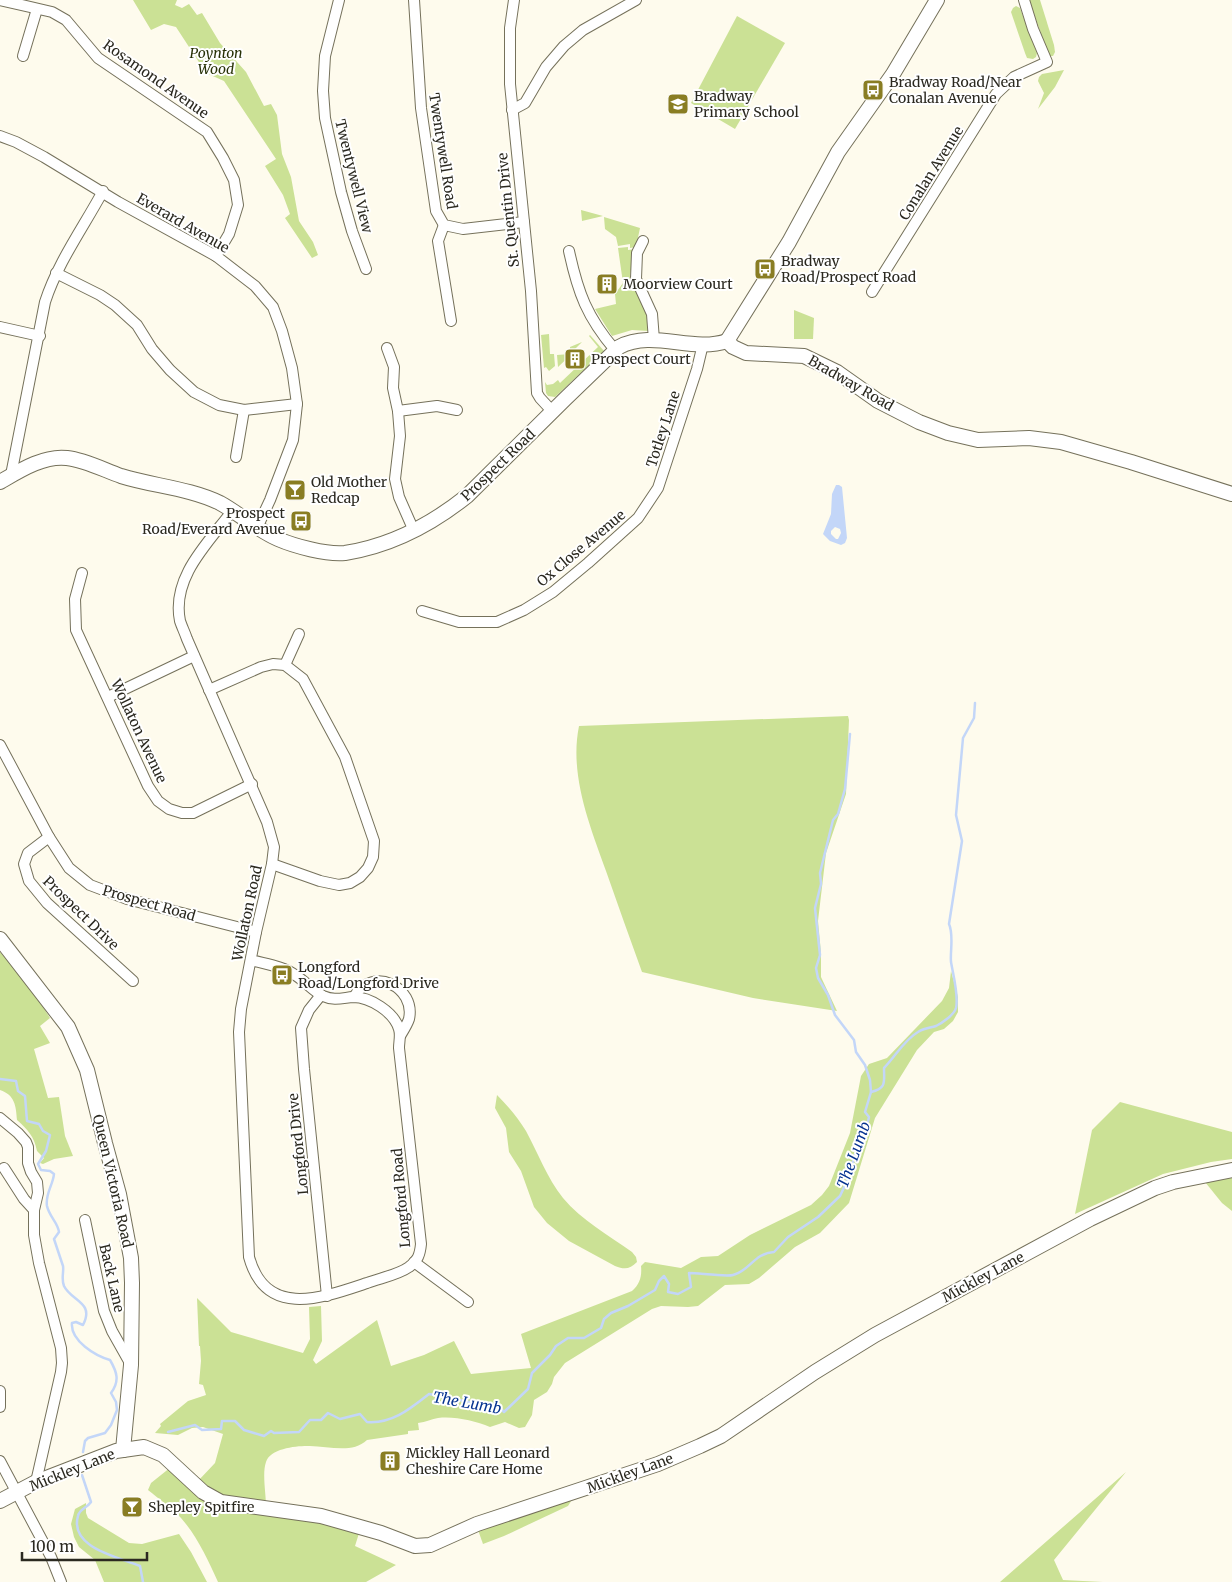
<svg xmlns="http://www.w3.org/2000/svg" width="1232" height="1582" font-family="Merriweather,serif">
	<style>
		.green { fill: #cbe195 }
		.water { fill: #c3d6f8; fill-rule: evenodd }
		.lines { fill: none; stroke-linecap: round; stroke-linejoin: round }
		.stream { stroke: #c3d6f8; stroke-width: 2.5 }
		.street-casing { stroke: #75715b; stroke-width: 12 }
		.secondary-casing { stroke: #75715b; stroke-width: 16 }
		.street { stroke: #fff; stroke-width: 10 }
		.secondary { stroke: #fff; stroke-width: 14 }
		.labels { text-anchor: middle; stroke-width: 4; stroke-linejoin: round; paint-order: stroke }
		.park-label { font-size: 14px; font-style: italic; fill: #273106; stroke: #fff }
		.street-label { font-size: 14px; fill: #2b2920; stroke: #fff }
		.poi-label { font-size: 14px; fill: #2b2920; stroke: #fff; text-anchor: start }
		.water-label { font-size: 15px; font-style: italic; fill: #063390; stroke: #fff }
	</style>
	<rect width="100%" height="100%" fill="#fefbed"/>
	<!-- green -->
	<g class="green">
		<polygon points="133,0 177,0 175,5 182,8 189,4 197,15 202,13 220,43 246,72 264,106 271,104 277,115 282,154 291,177 299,221 313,242 318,255 312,258 285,218 290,214 283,195 265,166 276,159 224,81 206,73 176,27 164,24 151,30"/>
		<polygon points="1029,0 1040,0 1054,45 1055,52 1053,56 1049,56"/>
		<polygon points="1016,6 1020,8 1037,53 1036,57 1033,59 1027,58 1025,53 1011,12 1013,8"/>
		<polygon points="737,16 785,43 735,129 691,103"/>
		<polygon points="1064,70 1055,87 1038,109 1044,93 1038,81 1039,77 1042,74"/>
		<polygon points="581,210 603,216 582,221"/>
		<polygon points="604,217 640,228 636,247 630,248 630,244 618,246 616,237 605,229"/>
		<polygon points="628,247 628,250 636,249 630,275 647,313 649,331 632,330 612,336 595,309 616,304 615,294 623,283 618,248"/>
		<polygon points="794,310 814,318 813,339 794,339"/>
		<polygon points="549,334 550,354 554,354 555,366 549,371 546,367 544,368 541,335"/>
		<polygon points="590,335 604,351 555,397 548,396 546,393 545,382 547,385 553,384 558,380 560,383 598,347 589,336"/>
		<polygon points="582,342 575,349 576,350 558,367 557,355 570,354 570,347"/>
		<path d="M 848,716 L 849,720 L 846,794 L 826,853 L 818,921 L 821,953 L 821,977 L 837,1011 L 753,998 L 642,972 C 630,939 618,905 606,871 C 590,826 569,775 579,726 Z"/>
		<path d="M 0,952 L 26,980 L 50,1018 L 40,1026 L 50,1043 L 34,1049 L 48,1098 L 59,1097 L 65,1136 L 73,1156 L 54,1159 L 43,1164 L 40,1163 L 44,1158 L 37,1151 C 34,1136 28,1130 17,1120 C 16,1106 15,1095 0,1090 Z"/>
		<path d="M 951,971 L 958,997 L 958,1012 L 953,1021 L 944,1029 L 934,1032 L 917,1050 L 875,1118 L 849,1203 L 820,1233 L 795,1247 L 759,1278 L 749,1284 L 725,1285 L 698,1306 L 688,1307 L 661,1306 L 652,1309 L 565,1363 L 554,1377 L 552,1384 L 547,1392 L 534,1400 L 532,1415 L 525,1427 L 519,1428 L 505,1422 L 490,1427 C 475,1421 455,1416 438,1418 C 432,1419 426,1422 418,1423 L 419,1430 L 408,1431 L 408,1434 L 367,1440 C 351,1455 326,1445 307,1446 C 294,1446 270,1449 266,1462 C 262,1473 266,1494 266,1505 L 227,1500 L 198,1481 L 215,1463 L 223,1434 L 203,1427 L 192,1428 L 178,1435 L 155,1433 L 161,1426 L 160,1424 L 188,1401 L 206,1395 L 203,1385 L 199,1384 L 201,1361 L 200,1346 L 199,1346 L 197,1298 L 231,1332 L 303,1353 L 310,1339 L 309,1307 L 321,1306 L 322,1341 L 313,1360 L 316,1364 L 377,1320 L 391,1366 L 424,1355 L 454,1341 L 471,1374 L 531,1368 L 521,1334 L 632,1291 C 640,1284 642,1276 641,1266 L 645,1262 L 681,1268 L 701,1257 L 718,1256 L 750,1235 L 811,1205 L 822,1195 L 829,1186 L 850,1133 L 861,1076 L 869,1064 L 887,1058 L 942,1001 L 949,988 Z"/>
		<path d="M 497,1095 C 508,1106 518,1118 526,1131 C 538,1153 547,1178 563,1198 C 581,1220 610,1236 632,1252 L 636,1257 L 637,1262 C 630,1269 625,1270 615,1266 L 569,1241 L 547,1223 L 534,1207 L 521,1171 L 509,1152 L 506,1128 L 495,1108 Z"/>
		<polygon points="1120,1102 1232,1132 1232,1159 1211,1162 1163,1174 1075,1214 1092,1130"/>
		<polygon points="1232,1178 1232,1211 1222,1203 1205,1182"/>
		<path d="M 171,1467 L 200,1496 L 312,1518 L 360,1530 L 355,1546 L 396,1565 L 366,1582 L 218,1582 C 208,1560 197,1536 181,1518 C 171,1507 159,1499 148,1490 L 151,1483 Z"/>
		<polygon points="1126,1472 1054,1560 1063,1580 1103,1582 1000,1582"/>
		<polygon points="573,1498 568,1506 504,1536 483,1544 478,1530"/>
		<polygon points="86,1503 86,1513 88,1518 129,1543 142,1544 179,1534 191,1552 207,1582 104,1582 95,1560 79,1547 74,1537 71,1524 75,1509"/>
	</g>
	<!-- water -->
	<path class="water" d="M 836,485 L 839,485 L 842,487 L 847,538 L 845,543 L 841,545 L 830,541 L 823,534 L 831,514 L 832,494 ZM 835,527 L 840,529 L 841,533 L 838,539 L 836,539 L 831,534 L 831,531 Z"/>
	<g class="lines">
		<!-- stream -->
		<g class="stream">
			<path d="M 0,1079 L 16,1081 L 18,1091 L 25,1096 L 27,1121 L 39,1124 L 43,1131 L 50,1135 L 46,1151 L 38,1164 L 41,1170 L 50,1171 L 54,1174 C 53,1185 45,1194 47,1206 C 49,1216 58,1223 59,1232 L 54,1239 C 57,1248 60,1257 63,1266 C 64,1272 61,1279 64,1286 C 71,1301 95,1302 83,1325 L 76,1322 L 72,1323 C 70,1341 96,1356 110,1360 C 117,1372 120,1381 111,1393 L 116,1402 L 117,1410 L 111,1425 L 105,1433 L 88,1438 L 85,1441 L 83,1452"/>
			<path d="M 871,1092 C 887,1088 884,1082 884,1068 C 895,1057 904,1040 918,1032 C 924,1028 930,1028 936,1026 C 942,1023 954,1015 956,1008 C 959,996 953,974 951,962 C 950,951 954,935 949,924 L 962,841 L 956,815 L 963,738 L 974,718 L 975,703"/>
			<path d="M 168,1432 L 195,1425 L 202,1430 L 221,1429 L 222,1421 L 235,1421 L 244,1430 L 264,1436 L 271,1431 L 274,1433 L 299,1432 L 310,1420 L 321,1420 L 328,1413 L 340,1419 L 360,1414 L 367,1422 C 392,1424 410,1409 429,1394 L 494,1407 L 497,1405 L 504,1412 L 528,1389 L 532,1373 L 550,1355 L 556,1346 L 568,1338 L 584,1338 L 601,1328 L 604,1319 L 611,1313 L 628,1306 L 655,1290 L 659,1281 L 664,1276 L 669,1284 L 668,1292 L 678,1294 L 691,1287 L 689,1273 C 698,1273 726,1277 733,1275 C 750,1271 754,1253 774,1252 L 788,1237 L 818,1217 L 840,1196 L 847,1181 L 863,1130 L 866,1130 L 869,1117 L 865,1112 L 871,1092 L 870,1080 L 865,1065 L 856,1052 L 854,1040 L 835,1015 L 828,995 L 818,978 L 816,968 L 820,955 L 815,908 L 821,884 L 820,873 L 833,820 L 838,814 L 845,789 L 850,734"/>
			<path d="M 82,1475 L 91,1502 C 87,1508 79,1509 78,1516 C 69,1548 119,1557 140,1566 L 143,1582"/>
		</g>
		<!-- street casing -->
		<g class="street-casing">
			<g id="street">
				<polyline points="0,0 52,12 66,20 98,58 207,132 223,158 234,180 238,205 229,234 216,256"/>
				<polyline points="339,0 325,56 323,91 325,118 341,192 352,231 366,269"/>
				<polyline points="414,0 421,108 436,211 444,225 463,229 524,222"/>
				<polyline points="514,0 510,28 510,84 531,291 537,393 540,398 552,411"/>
				<polyline points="23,56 37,9"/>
				<polyline points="512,110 525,103 546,67 564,46 583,30 636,0"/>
				<polyline points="0,136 16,142 44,157 118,202 216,256 255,286 273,307 282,331 292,368 297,404 293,440 270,500 257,528"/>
				<polyline points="444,225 438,241 451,321"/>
				<polyline points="643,241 637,253 636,279 652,314 654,340"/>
				<path d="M 569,251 C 578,293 587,317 615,350"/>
				<polyline points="56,273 100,295 115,305 137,325 152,349 170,370 194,392 219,405 244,410 297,404"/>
				<polyline points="872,292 996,94 1014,77 1047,62 1033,29 1024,0"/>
				<polyline points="0,327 40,336"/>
				<polyline points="387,348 394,367 393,388 398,411 400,436 395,479 399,497 414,531"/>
				<polyline points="398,411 437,406 457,410"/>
				<polyline points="236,457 244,410"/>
				<path d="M 11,475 L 45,302 C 58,262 83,228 103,191"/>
				<path d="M 233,510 C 209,542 171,577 180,621 C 182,627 185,633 187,639 L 267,822 L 274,847 L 272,864 L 256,932 L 241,1009 L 239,1032 L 249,1257 C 266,1319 322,1298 367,1283 C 380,1278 398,1275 409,1267 C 418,1261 420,1254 421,1244 L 399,1048 C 399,1042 401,1035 399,1029 C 394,1012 370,997 353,997 C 342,998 334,1001 323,996 C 313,991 305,981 295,975 C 283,966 265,964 251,960"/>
				<polyline points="82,573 75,599 76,630 148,786 158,801 169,809 182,813 193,813 252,784"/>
				<polyline points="422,611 459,622 497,622 524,610 553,592 588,563 638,518 658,488 697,369 703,344"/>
				<polyline points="285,665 299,634"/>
				<polyline points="209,690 261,667 273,664 285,665 303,679 345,757 374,841 373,857 368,868 360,877 350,883 339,885 320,881 272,864"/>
				<polyline points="108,697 194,656"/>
				<polyline points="0,745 49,837 69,868 90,885 127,899 256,932"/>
				<polyline points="49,837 28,853 24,864 29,881 47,903 133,981"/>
				<polyline points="321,995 309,1010 301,1028 304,1069 327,1296"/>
				<path d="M 354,997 C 372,965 416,987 409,1019 C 407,1025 403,1031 400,1036"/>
				<polyline points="0,1118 18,1133 26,1142 28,1147 28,1163 31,1172 37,1182 38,1193 34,1210 34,1235 39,1263 61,1348 62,1363 61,1372 36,1482"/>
				<polyline points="4,1168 24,1199 34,1210"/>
				<polyline points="85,1220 104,1311 112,1331 130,1363"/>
				<polyline points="414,1262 468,1302"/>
				<polyline points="0,1391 0,1407"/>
				<polyline points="0,1461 51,1557 61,1582"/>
			</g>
		</g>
		<!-- secondary casing -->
		<g class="secondary-casing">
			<g id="secondary">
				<polyline points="727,341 733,347 746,353 804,356 837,372 878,401 919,422 948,433 978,440 1029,438 1061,442 1131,462 1232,494"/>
				<polyline points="727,341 789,242 838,152 893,74 937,0"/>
				<path d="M 0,482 C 19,471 44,455 67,458 C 85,460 104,470 121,476 C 153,486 189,488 220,503 C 240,514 257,530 278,539 C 294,546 327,555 345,553 C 390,546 432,524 467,496 L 565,399 L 619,347 C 653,329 692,353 727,341"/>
				<polyline points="0,939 68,1027 87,1070 105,1143 119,1194 131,1258 132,1283 131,1365 123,1450"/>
				<polyline points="0,1501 36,1482 116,1451 144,1447 163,1455 203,1492 221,1502 321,1516 381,1533 415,1546 430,1545 477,1524 658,1464 700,1446 721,1436 815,1372 875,1335 1090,1219 1155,1188 1173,1182 1232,1170"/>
			</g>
		</g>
		<!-- street -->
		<use href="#street" class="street"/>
		<!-- secondary -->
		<use href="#secondary" class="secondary"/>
	</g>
	<!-- icons -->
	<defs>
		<g id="bus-square" transform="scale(1.125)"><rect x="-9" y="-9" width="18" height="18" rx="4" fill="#897d23" stroke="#fff"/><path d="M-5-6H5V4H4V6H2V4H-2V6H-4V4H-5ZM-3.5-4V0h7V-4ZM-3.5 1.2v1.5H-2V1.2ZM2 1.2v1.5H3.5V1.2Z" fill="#fff"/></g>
		<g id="school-square" transform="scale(1.125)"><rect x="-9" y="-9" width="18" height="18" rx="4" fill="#897d23" stroke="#fff"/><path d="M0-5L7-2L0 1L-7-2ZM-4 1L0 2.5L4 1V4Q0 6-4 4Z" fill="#fff"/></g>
		<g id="building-square" transform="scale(1.125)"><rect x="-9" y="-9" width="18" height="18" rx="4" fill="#897d23" stroke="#fff"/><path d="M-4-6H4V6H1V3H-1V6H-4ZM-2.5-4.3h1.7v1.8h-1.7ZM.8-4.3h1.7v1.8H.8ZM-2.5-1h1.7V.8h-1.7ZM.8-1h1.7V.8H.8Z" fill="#fff"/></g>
		<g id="bar-square" transform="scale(1.125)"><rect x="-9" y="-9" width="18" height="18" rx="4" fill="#897d23" stroke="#fff"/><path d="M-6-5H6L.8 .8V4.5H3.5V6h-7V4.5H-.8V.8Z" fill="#fff"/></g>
	</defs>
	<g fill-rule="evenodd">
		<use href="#bus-square" x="873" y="90"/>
		<use href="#school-square" x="678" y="104"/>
		<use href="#bus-square" x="765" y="269"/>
		<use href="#building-square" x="607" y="284"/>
		<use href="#building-square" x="575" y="359"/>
		<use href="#bar-square" x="295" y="490"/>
		<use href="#bus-square" x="301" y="521"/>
		<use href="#bus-square" x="282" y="975"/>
		<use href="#building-square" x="390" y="1461"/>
		<use href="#bar-square" x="132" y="1507"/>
	</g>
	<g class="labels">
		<!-- park labels -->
		<g class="park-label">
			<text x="216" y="58">Poynton<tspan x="216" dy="16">Wood</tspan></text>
		</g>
		<!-- street labels -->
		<g class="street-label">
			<text transform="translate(156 79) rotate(35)" y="5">Rosamond Avenue</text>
			<text transform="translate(443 151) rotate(81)" y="5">Twentywell Road</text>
			<text transform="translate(931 173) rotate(-58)" y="5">Conalan Avenue</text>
			<text transform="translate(354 176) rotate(76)" y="5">Twentywell View</text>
			<text transform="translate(508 210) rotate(-96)" y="5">St. Quentin Drive</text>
			<text transform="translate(183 223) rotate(30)" y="5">Everard Avenue</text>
			<text transform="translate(851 383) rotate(30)" y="5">Bradway Road</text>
			<text transform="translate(663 429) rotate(-72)" y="5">Totley Lane</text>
			<text transform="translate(498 465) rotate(-44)" y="5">Prospect Road</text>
			<text transform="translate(581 548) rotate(-40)" y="5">Ox Close Avenue</text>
			<text transform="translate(139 731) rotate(65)" y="5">Wollaton Avenue</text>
			<text transform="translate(149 903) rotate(16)" y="5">Prospect Road</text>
			<text transform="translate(81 913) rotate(44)" y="5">Prospect Drive</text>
			<text transform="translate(247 913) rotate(-78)" y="5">Wollaton Road</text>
			<text transform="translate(298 1144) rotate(-96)" y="5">Longford Drive</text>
			<text transform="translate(113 1181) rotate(77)" y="5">Queen Victoria Road</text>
			<text transform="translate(401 1198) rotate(-95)" y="5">Longford Road</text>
			<text transform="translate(983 1277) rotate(-28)" y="5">Mickley Lane</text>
			<text transform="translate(112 1278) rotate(77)" y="5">Back Lane</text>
			<text transform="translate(72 1470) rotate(-22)" y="5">Mickley Lane</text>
			<text transform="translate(630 1473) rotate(-20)" y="5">Mickley Lane</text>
		</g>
		<!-- poi labels -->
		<g class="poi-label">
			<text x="889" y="87">Bradway Road/Near<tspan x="889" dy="16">Conalan Avenue</tspan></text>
			<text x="694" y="101">Bradway<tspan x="694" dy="16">Primary School</tspan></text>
			<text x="781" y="266">Bradway<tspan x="781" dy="16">Road/Prospect Road</tspan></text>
			<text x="623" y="289">Moorview Court</text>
			<text x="591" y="364">Prospect Court</text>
			<text x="311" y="487">Old Mother<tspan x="311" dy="16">Redcap</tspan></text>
			<text x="285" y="518" text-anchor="end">Prospect<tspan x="285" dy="16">Road/Everard Avenue</tspan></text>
			<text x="298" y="972">Longford<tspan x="298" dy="16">Road/Longford Drive</tspan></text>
			<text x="406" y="1458">Mickley Hall Leonard<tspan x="406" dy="16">Cheshire Care Home</tspan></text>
			<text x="148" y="1512">Shepley Spitfire</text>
		</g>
		<!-- water labels -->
		<g class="water-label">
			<text transform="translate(854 1155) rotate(-70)" y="5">The Lumb</text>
			<text transform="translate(467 1403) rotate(10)" y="5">The Lumb</text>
		</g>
	</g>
	<!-- scale -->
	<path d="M22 1552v8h125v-8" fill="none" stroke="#2b2920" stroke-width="2.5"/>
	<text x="30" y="1552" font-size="15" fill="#2b2920" stroke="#ffffff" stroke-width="4" paint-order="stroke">100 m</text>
</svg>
